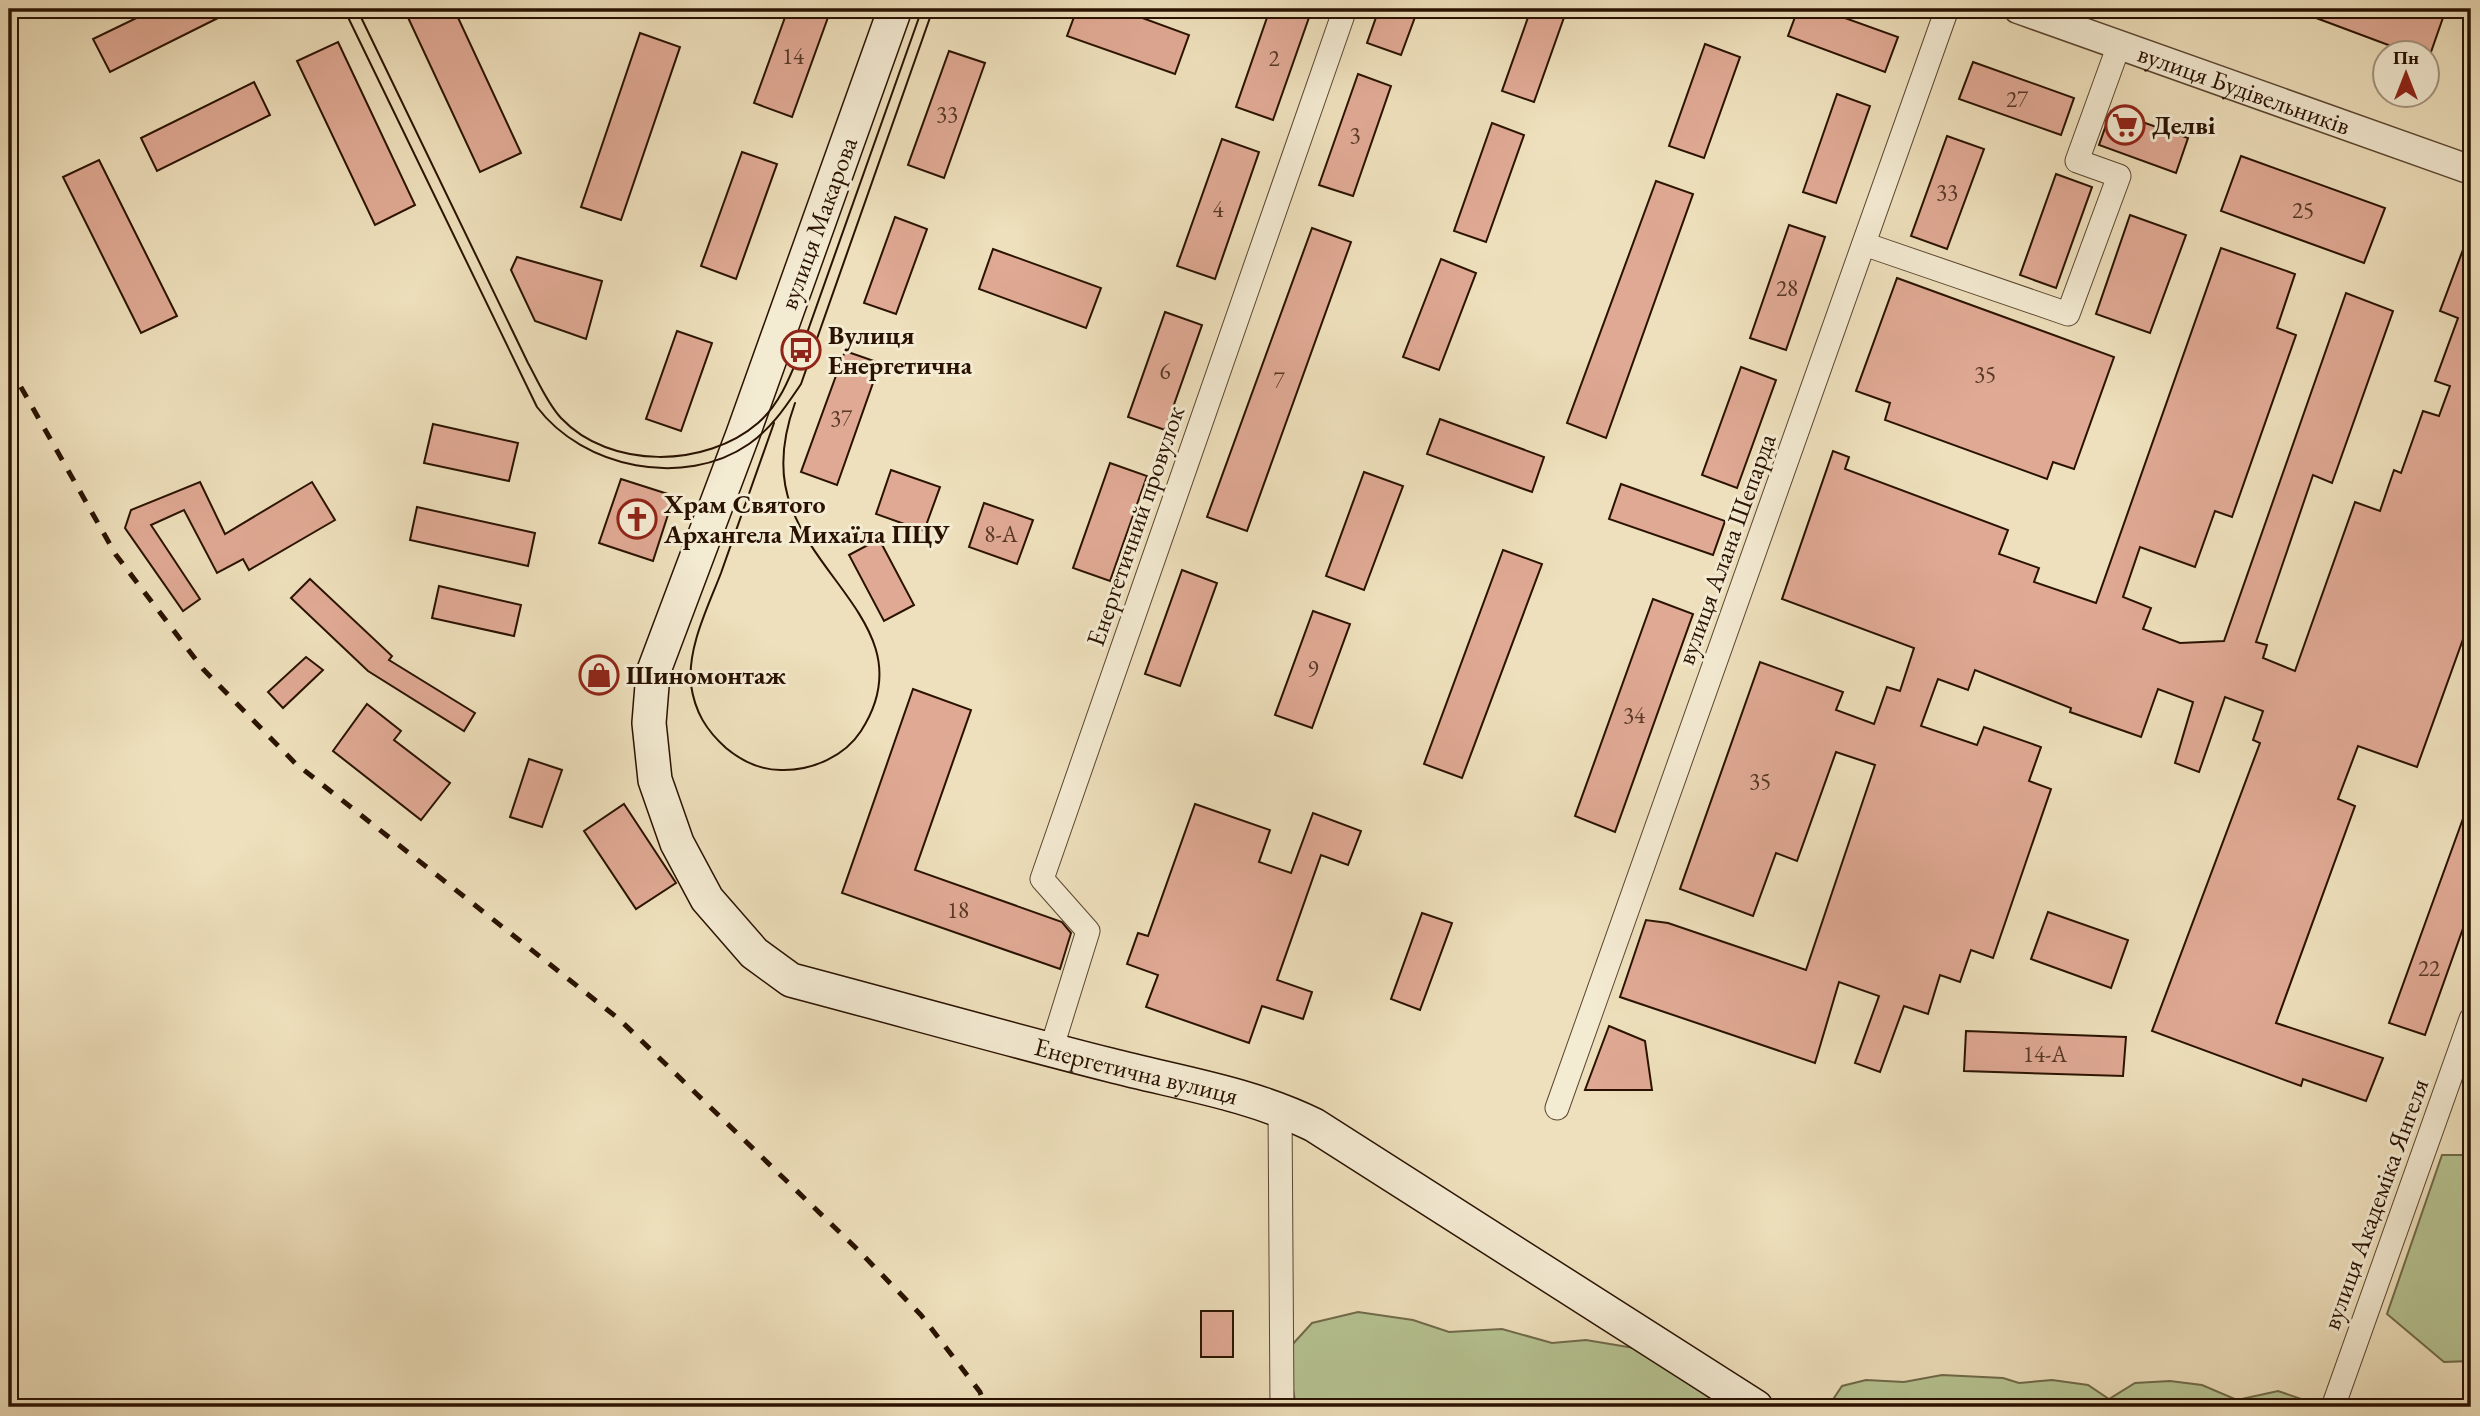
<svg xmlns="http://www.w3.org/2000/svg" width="2480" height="1416" font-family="'EB Garamond',serif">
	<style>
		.green { fill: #b6c392; stroke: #706a4a; stroke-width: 2 }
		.building { fill: #e0a994; stroke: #2a1201; stroke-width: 2 }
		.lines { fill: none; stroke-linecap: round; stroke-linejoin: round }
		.minor-casing { stroke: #5b4630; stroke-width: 25 }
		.tertiary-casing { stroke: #5b4630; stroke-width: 31 }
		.secondary-casing { stroke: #2a1201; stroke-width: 36 }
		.minor { stroke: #f4ebd3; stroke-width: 23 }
		.tertiary { stroke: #f4ebd3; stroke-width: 28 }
		.secondary { stroke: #f4ebd3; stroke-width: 33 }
		.tram { stroke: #2a1201; stroke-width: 2 }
		.rail { stroke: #2a1201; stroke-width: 5; stroke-dasharray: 12 12; stroke-linecap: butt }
		.labels { text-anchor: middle; stroke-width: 6; stroke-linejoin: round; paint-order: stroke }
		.number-label { font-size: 23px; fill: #583826 }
		.street-label { font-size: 26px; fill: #2a1201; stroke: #f4ebd3 }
		.poi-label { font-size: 26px; font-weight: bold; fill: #2a1201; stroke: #f4ebd3; text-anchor: start }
	</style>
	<rect width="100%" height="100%" fill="#eee0bc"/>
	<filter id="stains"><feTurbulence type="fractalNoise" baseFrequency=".00286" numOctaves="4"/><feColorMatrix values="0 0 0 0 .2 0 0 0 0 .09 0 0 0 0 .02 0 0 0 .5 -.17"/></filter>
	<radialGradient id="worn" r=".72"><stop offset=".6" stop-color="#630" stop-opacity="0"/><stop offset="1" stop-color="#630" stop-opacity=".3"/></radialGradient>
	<!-- green -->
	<g class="green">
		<polygon points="2442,1155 2471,1155 2471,1361 2444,1362 2387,1314"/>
		<polygon points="1358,1312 1413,1320 1449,1332 1502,1329 1552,1343 1586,1340 1640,1349 1751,1407 1296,1407 1291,1378 1291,1346 1312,1323"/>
		<polygon points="1942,1375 2003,1378 2019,1383 2052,1380 2088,1385 2109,1399 2135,1383 2170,1381 2202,1385 2237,1400 2278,1391 2313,1403 2315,1407 1828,1407 1842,1386 1866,1380 1904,1382"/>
	</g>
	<!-- building -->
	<g class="building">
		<polygon points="155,9 236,9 110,72 93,39"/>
		<polygon points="404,9 454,9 521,153 480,172"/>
		<polygon points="788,9 831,9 792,117 754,103"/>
		<polygon points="1077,9 1118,9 1189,35 1175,74 1067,36"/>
		<polygon points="1270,9 1312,9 1273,120 1236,107"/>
		<polygon points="1379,9 1418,9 1401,55 1367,43"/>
		<polygon points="1531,9 1567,9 1534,102 1502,91"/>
		<polygon points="1798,9 1820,9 1898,37 1885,72 1788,36"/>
		<polygon points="2292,9 2446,9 2431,52 2407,52"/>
		<polygon points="640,33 680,47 621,220 581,207"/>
		<polygon points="338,42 415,205 375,225 297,61"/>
		<polygon points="1705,44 1740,57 1704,158 1669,146"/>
		<polygon points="949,51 985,63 944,178 908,165"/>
		<polygon points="1973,62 2074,98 2061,135 1959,99"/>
		<polygon points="1358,74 1391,86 1353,196 1319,185"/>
		<polygon points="254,82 270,115 157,171 141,138"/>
		<polygon points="1837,94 1870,106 1836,203 1803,192"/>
		<polygon points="2111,111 2188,138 2176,173 2099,145"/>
		<polygon points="1492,123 1524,135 1486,242 1454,231"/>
		<polygon points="1947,136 1984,149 1947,249 1911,236"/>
		<polygon points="1222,139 1259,152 1215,279 1177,266"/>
		<polygon points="742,152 777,164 736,279 701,266"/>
		<polygon points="2241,156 2385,208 2364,263 2221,211"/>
		<polygon points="99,160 177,316 141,333 63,177"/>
		<polygon points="2056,174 2092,187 2056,288 2020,275"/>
		<polygon points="1656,181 1693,194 1606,438 1567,423"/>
		<polygon points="2130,215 2186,235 2150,333 2096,314"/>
		<polygon points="895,217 927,229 896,314 864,303"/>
		<polygon points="1789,225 1825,237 1786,350 1750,338"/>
		<polygon points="1312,228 1351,242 1247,531 1207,517"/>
		<polygon points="2470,231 2471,617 2417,767 2358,746 2338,799 2355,806 2276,1023 2383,1058 2366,1101 2303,1079 2301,1086 2152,1031 2260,743 2253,740 2263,711 2225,697 2199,772 2175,763 2193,702 2158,689 2141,737 2070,712 2071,708 1975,670 1968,690 1938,679 1921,726 1977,745 1984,727 2041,747 2029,781 2051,789 1993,958 1971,950 1960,982 1940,975 1928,1014 1904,1006 1880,1072 1855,1063 1879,996 1839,982 1815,1063 1620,997 1646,920 1668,923 1806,970 1875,765 1836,752 1797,861 1776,853 1753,916 1680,889 1760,662 1843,692 1836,710 1874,724 1887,687 1900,691 1914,648 1782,599 1833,451 1849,457 1845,469 2008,530 1999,554 2039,568 2034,582 2096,603 2221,248 2295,274 2277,328 2296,335 2232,517 2215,511 2195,567 2140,547 2123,597 2151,608 2143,629 2180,643 2224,641 2346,293 2393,311 2332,483 2313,475 2256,642 2267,645 2263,658 2295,671 2355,502 2380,511 2394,470 2401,473 2423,411 2439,416 2450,386 2435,381 2458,318 2440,311"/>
		<polygon points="993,249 1101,288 1086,328 979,289"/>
		<polygon points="517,257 602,281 586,339 535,321 511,270"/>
		<polygon points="1441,259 1476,273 1439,370 1403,357"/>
		<polygon points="1897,278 2114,357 2074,469 2053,462 2047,479 1885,420 1890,403 1856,391"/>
		<polygon points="1165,312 1202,325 1165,430 1128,417"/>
		<polygon points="677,331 712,343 681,431 646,419"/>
		<polygon points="845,351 880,363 837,485 801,472"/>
		<polygon points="1741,367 1776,380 1737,488 1702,475"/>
		<polygon points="1440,419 1544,457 1532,492 1427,454"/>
		<polygon points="433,424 518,443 509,481 424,463"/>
		<polygon points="1110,463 1147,476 1110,581 1073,568"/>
		<polygon points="891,470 940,487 924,531 876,514"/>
		<polygon points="1364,472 1403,486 1364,590 1326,576"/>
		<polygon points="621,479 674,496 653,561 599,543"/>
		<polygon points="200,482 225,534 312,482 335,520 249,570 243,559 217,573 184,510 151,525 200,599 183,611 125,528 131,510"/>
		<polygon points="1621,484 1725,521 1713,555 1609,519"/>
		<polygon points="984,503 1033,520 1017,564 969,547"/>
		<polygon points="417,507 535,533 528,566 410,540"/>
		<polygon points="879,539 914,605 884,621 849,555"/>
		<polygon points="1503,550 1542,564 1462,778 1424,764"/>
		<polygon points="1182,570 1217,583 1180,686 1145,674"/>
		<polygon points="310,579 392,656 389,660 475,713 464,731 368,671 291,598"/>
		<polygon points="439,586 521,605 514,636 432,618"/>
		<polygon points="1653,599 1693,614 1615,832 1575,816"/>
		<polygon points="1313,611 1350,624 1312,728 1275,715"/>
		<polygon points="306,657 323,670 283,708 268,692"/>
		<polygon points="913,689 971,710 915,870 1062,922 1071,933 1060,969 842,893"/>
		<polygon points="367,704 401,731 394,740 450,783 421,820 333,751"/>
		<polygon points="529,759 562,770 542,827 510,817"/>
		<polygon points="2469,802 2471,906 2425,1035 2389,1023"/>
		<polygon points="624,804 676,883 636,909 584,831"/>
		<polygon points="1195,804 1270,830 1259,862 1291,873 1313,813 1361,831 1348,865 1321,855 1277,980 1312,992 1303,1019 1262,1006 1249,1043 1146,1007 1158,975 1127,964 1138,933 1148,936"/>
		<polygon points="2048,912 2128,940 2111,988 2031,959"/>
		<polygon points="1422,913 1452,923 1420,1010 1391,999"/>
		<polygon points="1609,1026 1645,1041 1652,1090 1585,1090"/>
		<polygon points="1966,1031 2126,1037 2123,1076 1964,1071"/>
		<rect x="1201" y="1311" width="32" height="46"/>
	</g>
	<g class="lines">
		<!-- minor casing -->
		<g class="minor-casing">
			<g id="minor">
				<polyline points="1864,244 2068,314 2119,176 2077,161 2119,45"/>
				<polyline points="1051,1050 1088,931 1042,879 1345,9"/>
				<polyline points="1280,1108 1282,1407"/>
				<polyline points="1557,1108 1947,9"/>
				<polyline points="2333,1407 2471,1019"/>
			</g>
		</g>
		<!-- tertiary casing -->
		<g class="tertiary-casing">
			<g id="tertiary">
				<path id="s1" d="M 2018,9 L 2471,170"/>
			</g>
		</g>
		<!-- secondary casing -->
		<g class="secondary-casing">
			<g id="secondary">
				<path id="s2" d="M 895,9 L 743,434 L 653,673 L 649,723 L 655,780 L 677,843 L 707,899 L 754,953 L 791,980 C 897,1008 1003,1038 1110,1065 C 1179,1083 1249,1093 1314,1125 L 1756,1407"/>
			</g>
		</g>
		<!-- minor -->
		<use href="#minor" class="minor"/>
		<!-- tertiary -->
		<use href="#tertiary" class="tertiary"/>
		<!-- secondary -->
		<use href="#secondary" class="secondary"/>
		<!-- tram -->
		<g class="tram">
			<path d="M 344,9 L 537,407 C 583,468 684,489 749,444 C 772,428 786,406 801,384 L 933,9"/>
			<path d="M 357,9 L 528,363 C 538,381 547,403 561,418 C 610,470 706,468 758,423 C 780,404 790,377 801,350 L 922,9"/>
			<path d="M 774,423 C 756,473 739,523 721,573 C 708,607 687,648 691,685 C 695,712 706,730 726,748 C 743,762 762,771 784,770 C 813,770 845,756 861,731 C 921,638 819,586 791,506 C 778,472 783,436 795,403"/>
		</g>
		<!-- rail -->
		<polyline class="rail" points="9,366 116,555 203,669 295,763 619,1019 857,1249 921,1315 980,1392 985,1407"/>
	</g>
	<!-- icons -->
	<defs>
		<g id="supermarket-ring" transform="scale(2.0125)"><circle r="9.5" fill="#f4ebd3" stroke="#8f2418" stroke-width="1.5"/><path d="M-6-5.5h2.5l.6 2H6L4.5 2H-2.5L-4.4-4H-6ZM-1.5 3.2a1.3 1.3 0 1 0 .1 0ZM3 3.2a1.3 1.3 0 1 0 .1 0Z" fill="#8f2418"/></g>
		<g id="bus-ring" transform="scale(2.0125)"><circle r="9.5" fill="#f4ebd3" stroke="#8f2418" stroke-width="1.5"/><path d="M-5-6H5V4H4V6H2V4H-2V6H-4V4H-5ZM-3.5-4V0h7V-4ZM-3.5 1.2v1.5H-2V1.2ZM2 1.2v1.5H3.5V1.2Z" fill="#8f2418"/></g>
		<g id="church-ring" transform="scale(2.0125)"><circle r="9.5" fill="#f4ebd3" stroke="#8f2418" stroke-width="1.5"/><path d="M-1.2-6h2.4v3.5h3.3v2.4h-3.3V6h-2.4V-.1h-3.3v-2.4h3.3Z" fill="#8f2418"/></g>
		<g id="shop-ring" transform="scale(2.0125)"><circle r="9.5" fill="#f4ebd3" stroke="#8f2418" stroke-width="1.5"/><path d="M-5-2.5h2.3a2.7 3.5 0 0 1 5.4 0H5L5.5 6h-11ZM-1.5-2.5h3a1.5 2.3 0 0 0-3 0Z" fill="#8f2418"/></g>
	</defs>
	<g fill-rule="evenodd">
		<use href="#supermarket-ring" x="2125" y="125"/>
		<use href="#bus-ring" x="801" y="350"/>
		<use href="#church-ring" x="637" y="519"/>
		<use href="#shop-ring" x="599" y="675"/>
	</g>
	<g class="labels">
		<!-- number labels -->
		<g class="number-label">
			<text x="793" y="64">14</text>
			<text x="1274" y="66">2</text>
			<text x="2017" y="107">27</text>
			<text x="947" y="122">33</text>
			<text x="1355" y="143">3</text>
			<text x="1947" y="200">33</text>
			<text x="1218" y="217">4</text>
			<text x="2303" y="218">25</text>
			<text x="1787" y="296">28</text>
			<text x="1165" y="379">6</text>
			<text x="1985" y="382">35</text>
			<text x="1279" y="388">7</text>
			<text x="841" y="426">37</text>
			<text x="1001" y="542">8-А</text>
			<text x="1313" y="677">9</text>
			<text x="1634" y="723">34</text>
			<text x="1760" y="789">35</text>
			<text x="958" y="918">18</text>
			<text x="2429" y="976">22</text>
			<text x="2045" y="1062">14-А</text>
		</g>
		<!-- street labels -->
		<g class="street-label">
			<text dy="9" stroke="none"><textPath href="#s1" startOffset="240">вулиця Будівельників</textPath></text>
			<text transform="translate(818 223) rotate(-70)" y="9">вулиця Макарова</text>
			<text transform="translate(1135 526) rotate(-71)" y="9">Енергетичний провулок</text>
			<text transform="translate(1726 549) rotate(-70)" y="9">вулиця Алана Шепарда</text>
			<text dy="9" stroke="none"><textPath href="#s2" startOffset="1419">Енергетична вулиця</textPath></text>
			<text transform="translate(2375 1204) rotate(-70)" y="9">вулиця Академіка Янгеля</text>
		</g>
		<!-- poi labels -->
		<g class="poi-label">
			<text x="2152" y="134">Делві</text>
			<text x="828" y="344">Вулиця<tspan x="828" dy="30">Енергетична</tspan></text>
			<text x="664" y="513">Храм Святого<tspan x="664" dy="30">Архангела Михаїла ПЦУ</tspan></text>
			<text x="626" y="684">Шиномонтаж</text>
		</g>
	</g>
	<!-- margin -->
	<rect width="2480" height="1416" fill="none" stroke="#eee0bc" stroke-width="35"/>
	<rect x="10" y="10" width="2459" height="1395" fill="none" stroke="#2a1201" stroke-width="3.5"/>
	<rect x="18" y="18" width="2445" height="1381" fill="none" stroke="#2a1201" stroke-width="2"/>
	<!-- north arrow -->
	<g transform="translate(2406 74)"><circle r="33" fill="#f4ebd3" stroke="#a3947f" stroke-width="2"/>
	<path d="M0-5L12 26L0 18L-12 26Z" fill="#8f2418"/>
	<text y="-10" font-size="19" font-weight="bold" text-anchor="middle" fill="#2a1201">Пн</text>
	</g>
	<rect width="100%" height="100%" filter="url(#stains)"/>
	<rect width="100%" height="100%" fill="url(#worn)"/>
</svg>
